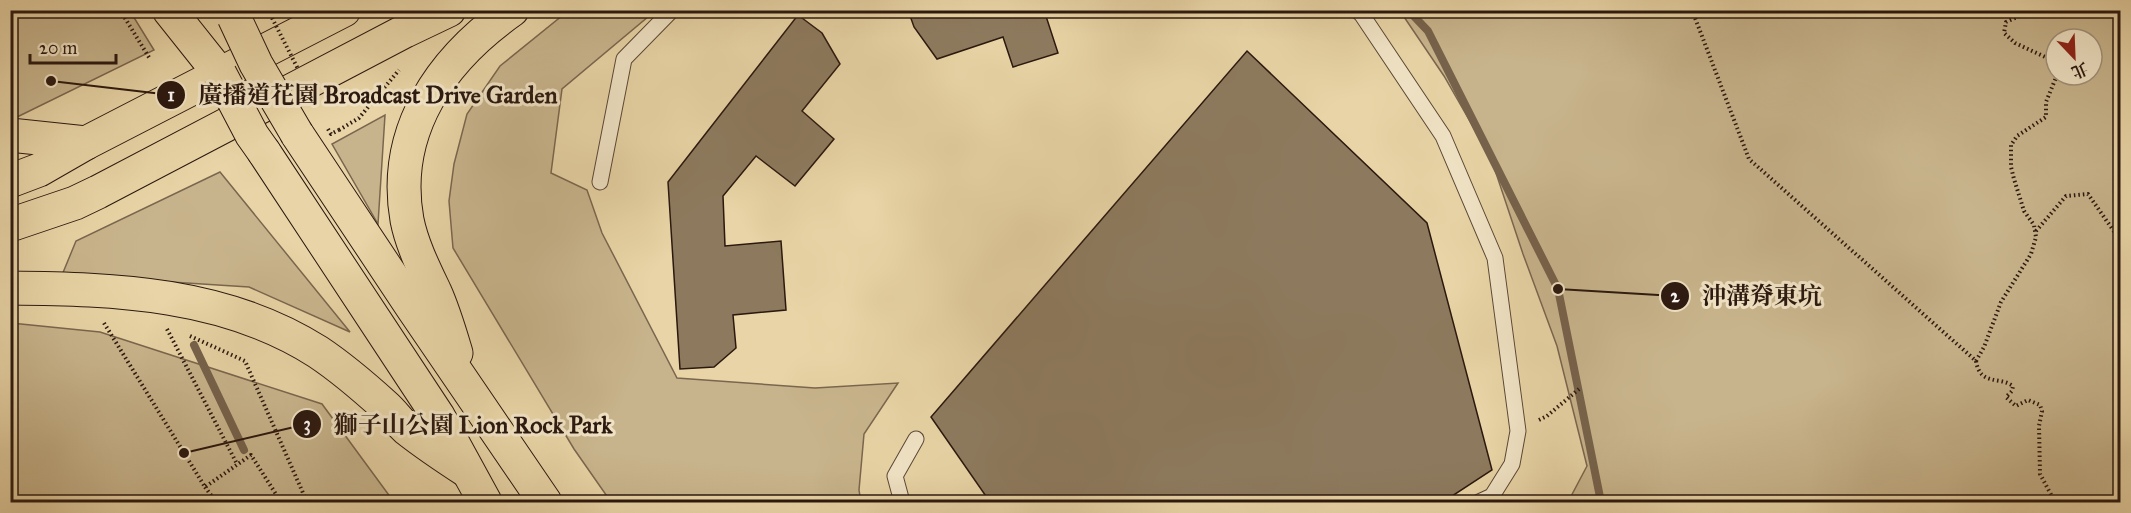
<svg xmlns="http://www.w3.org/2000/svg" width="2131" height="513" font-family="'IM FELL Great Primer','Noto Serif TC',serif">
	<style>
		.green { fill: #c8b48c; stroke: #7a664e; stroke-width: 1.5; fill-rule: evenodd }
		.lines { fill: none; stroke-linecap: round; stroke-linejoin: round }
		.stream { stroke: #76624b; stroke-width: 8 }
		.building { fill: #8d7a5e; stroke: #2b180f; stroke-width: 1.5 }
		.service-casing { stroke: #5a4735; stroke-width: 17 }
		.trunk-casing { stroke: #2b180f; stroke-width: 35 }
		.path { stroke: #2b180f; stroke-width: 4; stroke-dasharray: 1.5 3; stroke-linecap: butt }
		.service { stroke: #f0e3c5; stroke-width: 15 }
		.trunk { stroke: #e8d4a6; stroke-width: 33 }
		.trunk-bridge-casing { stroke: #2b180f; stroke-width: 35; stroke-linecap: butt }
		.path-bridge { stroke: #2b180f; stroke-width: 4; stroke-dasharray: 1.5 3; stroke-linecap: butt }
		.trunk-bridge { stroke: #e8d4a6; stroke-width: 33 }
		.leader { fill: none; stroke: #2b180f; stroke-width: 2 }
		.callout-dot { fill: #2b180f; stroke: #f0e3c5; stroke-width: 2 }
		.mark-label { font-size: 18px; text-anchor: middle; font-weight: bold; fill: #fff }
		.callout-label { font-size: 24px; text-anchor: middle; font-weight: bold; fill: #2b180f; stroke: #f0e3c5; stroke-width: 6; stroke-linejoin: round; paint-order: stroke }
	</style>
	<rect width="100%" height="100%" fill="#e8d4a6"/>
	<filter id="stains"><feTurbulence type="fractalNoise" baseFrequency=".00333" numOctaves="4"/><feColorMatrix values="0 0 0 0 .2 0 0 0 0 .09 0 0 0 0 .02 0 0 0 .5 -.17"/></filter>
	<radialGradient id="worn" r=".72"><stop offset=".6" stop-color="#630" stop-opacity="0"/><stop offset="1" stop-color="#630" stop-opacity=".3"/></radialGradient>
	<!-- green -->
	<g class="green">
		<polygon points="11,11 130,11 154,50 11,120"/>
		<polygon points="568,11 655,11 562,89 551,173 587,190 602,233 677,378 815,388 898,383 864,434 859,490 861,502 611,502 574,449 453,248 449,201 454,164 467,114 500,66"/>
		<path d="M 1400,11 L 2120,11 L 2120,502 L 1568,502 L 1587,466 L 1557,346 L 1523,254 L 1491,158 L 1444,76 ZM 2056,39 L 2092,39 L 2092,75 L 2056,75 Z"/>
		<polygon points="385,115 378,224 332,144"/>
		<polygon points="220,172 350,332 249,287 62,275 76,241"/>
		<polygon points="11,323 100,332 322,404 394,502 11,502"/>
	</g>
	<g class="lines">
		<!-- stream -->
		<g class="stream">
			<polyline points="1408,10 1428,31 1558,289 1601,502"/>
			<polyline points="194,345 244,450"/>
		</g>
	</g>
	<!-- building -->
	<g class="building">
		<polygon points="908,10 1044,10 1058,53 1013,67 1003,37 937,59 914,27"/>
		<polygon points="798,15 822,33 840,64 802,111 834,139 795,186 756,156 723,196 725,246 781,241 786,310 733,315 736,348 714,367 680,369 668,182"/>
		<polygon points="1247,51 1427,223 1492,470 1443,502 990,502 931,417"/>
	</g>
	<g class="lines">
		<!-- service casing -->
		<g class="service-casing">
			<g id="service">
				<polyline points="1357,10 1362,15 1443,136 1495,258 1518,431 1512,464 1492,496 1479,502"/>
				<polyline points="600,182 624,59 672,10"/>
				<polyline points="902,502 895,476 916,439"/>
			</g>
		</g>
		<!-- trunk casing -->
		<g class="trunk-casing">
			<g id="trunk">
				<polyline points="169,10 220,74"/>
				<polyline points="297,134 412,307 545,502"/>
				<polyline points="10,135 86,143"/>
				<polyline points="264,152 438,416 485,502"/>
				<polyline points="10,181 39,170 86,143 344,10"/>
				<polyline points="10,225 75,203 98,192 405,31 449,10"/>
				<path d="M 10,288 C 116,289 226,293 318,352 C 342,368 364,387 385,406 C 393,413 399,422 407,429 C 426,444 447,458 467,471"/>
				<path d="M 456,353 C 450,333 444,312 435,292 C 424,269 412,245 407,220 C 391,130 442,59 512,10"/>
			</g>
		</g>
		<!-- path -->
		<g class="path">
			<polyline points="120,10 150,59"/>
			<polyline points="1692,10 1749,159 1976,361"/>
			<polyline points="2024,10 2024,14 2006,22 2004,33 2015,43 2056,62"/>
			<polyline points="339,130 359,118 399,70"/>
			<polyline points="2036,231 2066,196 2088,194 2120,240"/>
			<polyline points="104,323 205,487 251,455 281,502"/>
			<polyline points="167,329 237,464"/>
			<polyline points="190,336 245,361 307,502"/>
			<polyline points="1976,361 1984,347 2001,302 2031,254 2036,237 2034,225 2024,211 2014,179 2011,167 2011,145 2017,136 2046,117 2046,102 2057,75"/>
			<path d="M 1976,361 C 1980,386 1999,376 2013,386 L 2012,391 L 2006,397 L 2016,406 L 2028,400 L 2040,405 L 2042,411 L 2039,426 L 2040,474 L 2055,502"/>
			<polyline points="1539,420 1547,416 1579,389"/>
			<polyline points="205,487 216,502"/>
			<polyline points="320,502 333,498 337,502"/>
		</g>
		<!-- service -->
		<use href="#service" class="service"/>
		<!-- trunk -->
		<use href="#trunk" class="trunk"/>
		<!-- trunk-bridge casing -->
		<g class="trunk-bridge-casing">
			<g id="trunk-bridge">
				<polyline points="234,17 256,64 297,134"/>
				<polyline points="220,74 252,135 264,152"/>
			</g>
		</g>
		<!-- path-bridge -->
		<g class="path-bridge">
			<polyline points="268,10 298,69"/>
			<polyline points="328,129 331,134 339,130"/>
		</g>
		<!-- trunk-bridge -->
		<use href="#trunk-bridge" class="trunk-bridge"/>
	</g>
	<!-- callouts -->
	<path class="leader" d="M51 81L171 95M1558 289L1675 296M184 453L307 424"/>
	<g class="callout-dot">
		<circle cx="51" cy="81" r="6"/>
		<circle cx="1558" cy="289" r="6"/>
		<circle cx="184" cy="453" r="6"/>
		<circle cx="171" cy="95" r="15"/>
		<circle cx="1675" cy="296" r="15"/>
		<circle cx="307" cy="424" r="15"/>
	</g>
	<g class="mark-label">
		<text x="171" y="101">1</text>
		<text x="1675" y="302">2</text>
		<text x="307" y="430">3</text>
	</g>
	<g class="callout-label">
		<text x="378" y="103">廣播道花園 Broadcast Drive Garden</text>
		<text x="1762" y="304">沖溝脊東坑</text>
		<text x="473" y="433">獅子山公園 Lion Rock Park</text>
	</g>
	<!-- margin -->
	<rect width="2131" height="513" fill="none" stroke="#e8d4a6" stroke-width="36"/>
	<rect x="12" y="12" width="2107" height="489" fill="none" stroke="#2b180f" stroke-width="3"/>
	<rect x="18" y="18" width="2095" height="477" fill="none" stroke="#2b180f" stroke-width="1.5"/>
	<!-- north arrow -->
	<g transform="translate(2074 57) rotate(157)"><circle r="28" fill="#f0e3c5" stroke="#a1927c" stroke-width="1.5"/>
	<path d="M0-4.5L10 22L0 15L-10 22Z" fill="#8f2418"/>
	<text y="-9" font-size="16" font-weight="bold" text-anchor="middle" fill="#2b180f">北</text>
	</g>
	<!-- scale -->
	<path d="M30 54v9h86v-9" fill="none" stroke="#2b180f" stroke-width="3"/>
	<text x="39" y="54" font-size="18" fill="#2b180f" stroke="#f0e3c5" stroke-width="4.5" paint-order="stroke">20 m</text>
	<rect width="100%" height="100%" filter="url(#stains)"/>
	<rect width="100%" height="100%" fill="url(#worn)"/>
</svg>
